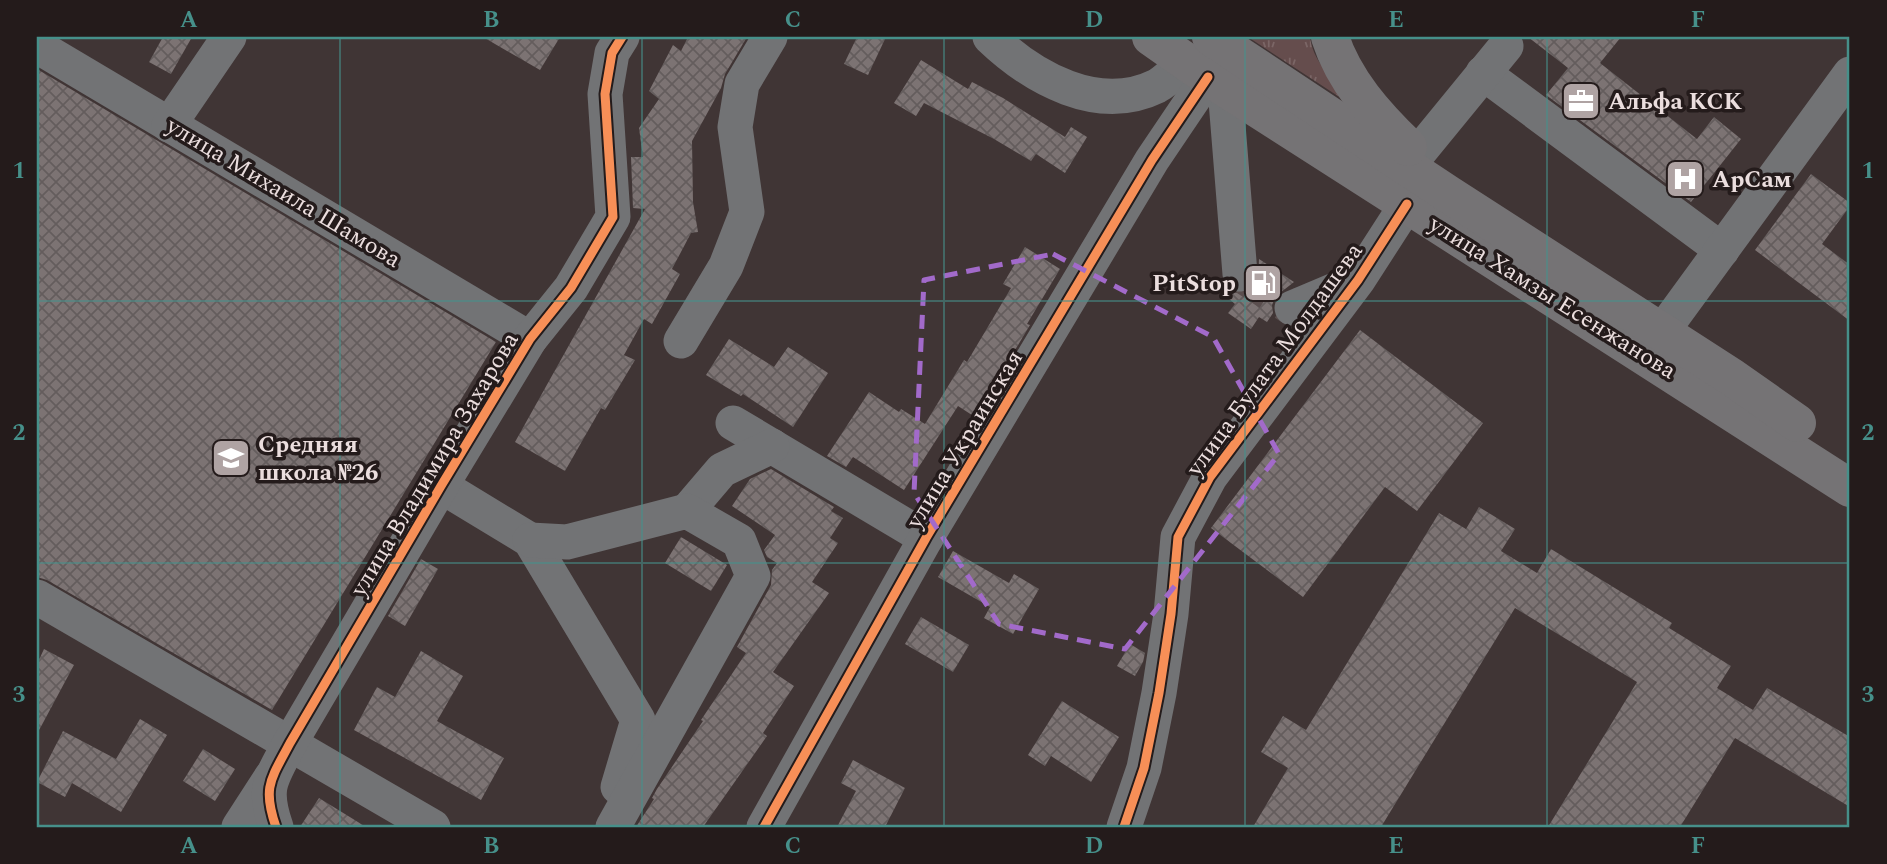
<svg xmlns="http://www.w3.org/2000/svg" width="1887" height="864" font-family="Spectral,serif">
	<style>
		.grass { fill: url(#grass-tufts) }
		.building { fill: url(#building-cross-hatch) }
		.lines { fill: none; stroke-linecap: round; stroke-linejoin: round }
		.minor-tunnel { stroke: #5a4e4e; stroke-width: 35; stroke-dasharray: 35 18; stroke-linecap: butt }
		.minor { stroke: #727375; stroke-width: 35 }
		.major { stroke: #757375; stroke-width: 38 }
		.cycleway-casing { stroke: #241b1b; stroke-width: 13 }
		.cycleway { stroke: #f78f57; stroke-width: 9 }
		.marked { fill: none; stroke: #a26aca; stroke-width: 5; stroke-dasharray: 14 9; stroke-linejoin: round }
		.grid { fill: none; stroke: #46908a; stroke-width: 2; stroke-opacity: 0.55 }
		.labels { text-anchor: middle; stroke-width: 7; stroke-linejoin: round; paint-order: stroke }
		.poi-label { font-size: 24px; font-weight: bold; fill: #ebdede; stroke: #241b1b; text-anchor: start }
		.street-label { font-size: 24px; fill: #ebdede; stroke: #241b1b }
		.neatline { fill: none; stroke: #46908a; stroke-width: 2.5 }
		.grid-label { font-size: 23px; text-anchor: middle; font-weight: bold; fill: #46908a }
	</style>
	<defs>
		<pattern id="grass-tufts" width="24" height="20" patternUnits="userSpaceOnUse" patternTransform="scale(1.75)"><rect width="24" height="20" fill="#654d4d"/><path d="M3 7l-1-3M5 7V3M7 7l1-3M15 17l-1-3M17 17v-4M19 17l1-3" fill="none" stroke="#7b6666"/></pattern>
		<pattern id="building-cross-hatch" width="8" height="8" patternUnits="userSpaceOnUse" patternTransform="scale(1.75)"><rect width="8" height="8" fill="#7c7373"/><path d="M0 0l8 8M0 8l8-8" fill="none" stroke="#645d5d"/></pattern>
	</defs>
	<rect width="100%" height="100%" fill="#403535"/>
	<!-- grass -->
	<path class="grass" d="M 1248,37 L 1310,37 C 1313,60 1328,74 1344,90 L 1344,100 Z"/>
	<!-- building -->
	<g class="building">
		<polygon points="163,37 192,37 171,74 149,62"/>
		<polygon points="483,37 560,37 540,70"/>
		<polygon points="688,37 747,37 725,74 721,88 692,141 693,202 698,232 691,233 672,269 680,274 652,324 644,319 624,355 635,360 605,410 601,408 565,471 515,442 645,209 633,208 631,157 643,157 639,128 659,99 649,91 673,45 681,51"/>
		<polygon points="857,37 886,37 868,75 844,64"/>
		<polygon points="1528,37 1621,37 1600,63 1697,139 1714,117 1741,139 1691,202 1546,95 1568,68"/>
		<polygon points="921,60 968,89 972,82 1003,98 1065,137 1071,127 1087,137 1065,173 1036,154 1031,161 994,139 924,103 916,116 894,103"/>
		<polygon points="37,69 496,342 272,710 47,580 37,577"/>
		<polygon points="1811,174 1850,203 1850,206 1822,244 1850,265 1850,321 1755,250"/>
		<polygon points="1025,247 1060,269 1027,324 1030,325 975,417 958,406 904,490 853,457 846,467 827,456 869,392 899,412 901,409 925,424 964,360 967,362 1011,288 1003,284"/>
		<polygon points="1259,259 1294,282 1276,296 1272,305 1273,313 1267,322 1259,317 1251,329 1228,313 1235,304 1228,298 1233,292 1242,294 1251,291 1258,283"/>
		<polygon points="1360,330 1483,423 1417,511 1385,487 1303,597 1211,528"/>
		<polygon points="729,339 774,367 788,347 828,373 793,427 743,394 741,396 706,375"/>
		<polygon points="771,469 834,507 831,511 843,518 830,538 838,543 812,582 829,593 773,672 794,686 763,733 767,736 703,827 636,827 654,799 652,798 657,789 703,721 701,720 746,653 737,647 771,585 772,570 777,563 767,557 764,550 775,535 732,506 750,479"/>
		<polygon points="1479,507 1515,529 1501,551 1537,573 1551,549 1672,623 1669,628 1731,666 1717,688 1753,710 1767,688 1850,737 1850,807 1735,738 1680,827 1548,827 1637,682 1515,608 1381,827 1253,827 1288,768 1261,752 1283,716 1306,730 1439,513 1466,529"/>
		<polygon points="681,537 727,565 711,591 665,563"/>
		<polygon points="953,551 1009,583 1014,574 1039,589 1013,634 984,618 990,607 938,577"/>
		<polygon points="421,559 438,569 405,626 388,616"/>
		<polygon points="921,617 969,645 953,672 905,644"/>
		<polygon points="1130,644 1145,653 1143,662 1135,676 1117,666"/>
		<polygon points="44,649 74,665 37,734 37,664"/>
		<polygon points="421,651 463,676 437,721 504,758 481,800 354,730 377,687 395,697"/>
		<polygon points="1062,701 1119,737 1091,782 1051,756 1045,766 1028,755"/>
		<polygon points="140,719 167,735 121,812 72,783 65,797 37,782 63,731 116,759"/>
		<polygon points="203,749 235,769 215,801 183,781"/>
		<polygon points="853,760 905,788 885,827 837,827 856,791 841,783"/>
		<polygon points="319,798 366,827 300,827"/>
	</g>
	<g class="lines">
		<!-- minor-tunnel -->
		<polyline class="minor-tunnel" points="1240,274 1292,308"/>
		<!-- minor -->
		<g class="minor">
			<path d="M 990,37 C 1033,78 1098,115 1157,86 C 1168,80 1177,69 1186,61"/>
			<polyline points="37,46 530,339"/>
			<polyline points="1483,73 1722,250"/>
			<polyline points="1225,88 1240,274"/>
			<polyline points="169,125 229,37"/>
			<polyline points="1416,156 1506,46"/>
			<polyline points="1292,308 1356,281"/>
			<polyline points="681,341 726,266 747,212 735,127 742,84 770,37"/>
			<polyline points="1645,355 1850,74"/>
			<polyline points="733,423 926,538"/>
			<polyline points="441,486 530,540 638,720 618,787"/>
			<polyline points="687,511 722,470 772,446"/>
			<polyline points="530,540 567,542 687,511 739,541 753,576 613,827"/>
			<polyline points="37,597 433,827"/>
			<polyline points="239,827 272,776"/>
			<path d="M 276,827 C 262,787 271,779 290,743 L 441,486 L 530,339 L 571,288 L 613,217 L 605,94 L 612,53 L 622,37"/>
			<polyline points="764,827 926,538 1152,160 1208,77"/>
			<polyline points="1124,827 1144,768 1159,693 1171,614 1178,537 1210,477 1358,280 1407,204"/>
		</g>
		<!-- major -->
		<g class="major">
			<polyline points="1151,37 1208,77 1850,488"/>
			<polyline points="1211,37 1448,194 1733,378 1797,423"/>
			<path d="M 1330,37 C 1344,81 1376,116 1408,147"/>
		</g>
		<!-- cycleway casing -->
		<g class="cycleway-casing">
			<g id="cycleway">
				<path d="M 276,827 C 262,787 271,779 290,743 L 441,486 L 530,339 L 571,288 L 613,217 L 605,94 L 612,53 L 622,37"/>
				<polyline points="764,827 926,538 1152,160 1208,77"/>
				<polyline points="1124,827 1144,768 1159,693 1171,614 1178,537 1210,477 1358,280 1407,204"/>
			</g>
		</g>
		<!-- cycleway -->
		<use href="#cycleway" class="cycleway"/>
	</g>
	<!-- marked area -->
	<path class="marked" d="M 1053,254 L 1213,337 L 1279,454 L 1125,649 L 999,624 L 914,493 L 924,280 Z"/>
	<!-- grid -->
	<path class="grid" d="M 340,37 L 340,827M 642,37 L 642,827M 944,37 L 944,827M 1245,37 L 1245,827M 1547,37 L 1547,827M 37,301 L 1850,301M 37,563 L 1850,563"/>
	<!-- icons -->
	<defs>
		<g id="office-square" transform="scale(2.0125)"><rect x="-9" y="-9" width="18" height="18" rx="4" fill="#afa3a3" stroke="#241b1b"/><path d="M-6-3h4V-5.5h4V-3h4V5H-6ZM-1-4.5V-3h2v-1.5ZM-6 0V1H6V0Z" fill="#fff"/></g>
		<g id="hospital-square" transform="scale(2.0125)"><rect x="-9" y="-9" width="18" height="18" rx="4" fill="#afa3a3" stroke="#241b1b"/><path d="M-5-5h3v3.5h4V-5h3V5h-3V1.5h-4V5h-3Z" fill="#fff"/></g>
		<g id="fuel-square" transform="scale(2.0125)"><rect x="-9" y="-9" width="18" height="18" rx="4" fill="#afa3a3" stroke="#241b1b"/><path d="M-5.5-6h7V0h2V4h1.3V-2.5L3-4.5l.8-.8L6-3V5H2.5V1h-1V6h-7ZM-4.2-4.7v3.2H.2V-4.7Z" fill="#fff"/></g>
		<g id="school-square" transform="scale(2.0125)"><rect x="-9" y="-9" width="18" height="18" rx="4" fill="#afa3a3" stroke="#241b1b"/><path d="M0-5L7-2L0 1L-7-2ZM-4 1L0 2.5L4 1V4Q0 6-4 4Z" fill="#fff"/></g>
	</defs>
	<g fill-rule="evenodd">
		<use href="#office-square" x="1581" y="101"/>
		<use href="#hospital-square" x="1685" y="179"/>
		<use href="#fuel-square" x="1263" y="283"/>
		<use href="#school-square" x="231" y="458"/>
	</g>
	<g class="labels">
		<!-- poi labels -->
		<g class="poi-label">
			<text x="1608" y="109">Альфа КСК</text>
			<text x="1712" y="187">АрСам</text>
			<text x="1236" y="291" text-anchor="end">PitStop</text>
			<text x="258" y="452">Средняя<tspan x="258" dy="28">школа №26</tspan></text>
		</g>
		<!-- street labels -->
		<g class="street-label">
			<text transform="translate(284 192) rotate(31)" y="8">улица Михаила Шамова</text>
			<text transform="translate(1553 297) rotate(32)" y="8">улица Хамзы Есенжанова</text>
			<text transform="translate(1274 359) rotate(-54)" y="8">улица Булата Молдашева</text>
			<text transform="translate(964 439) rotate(-59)" y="8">улица Украинская</text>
			<text transform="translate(434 464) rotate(-59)" y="8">улица Владимира Захарова</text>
		</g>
	</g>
	<!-- border -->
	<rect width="1887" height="864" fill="none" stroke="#241b1b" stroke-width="77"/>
	<rect x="38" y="38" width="1810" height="788" class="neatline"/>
	<g class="grid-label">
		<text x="189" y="27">A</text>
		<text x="491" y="27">B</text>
		<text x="793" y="27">C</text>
		<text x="1094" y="27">D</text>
		<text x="1396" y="27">E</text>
		<text x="1698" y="27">F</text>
		<text x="19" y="178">1</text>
		<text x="1868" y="178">1</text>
		<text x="19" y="440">2</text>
		<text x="1868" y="440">2</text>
		<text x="19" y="702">3</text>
		<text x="1868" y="702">3</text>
		<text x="189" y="853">A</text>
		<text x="491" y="853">B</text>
		<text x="793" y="853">C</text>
		<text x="1094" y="853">D</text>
		<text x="1396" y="853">E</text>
		<text x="1698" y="853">F</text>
	</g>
</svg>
